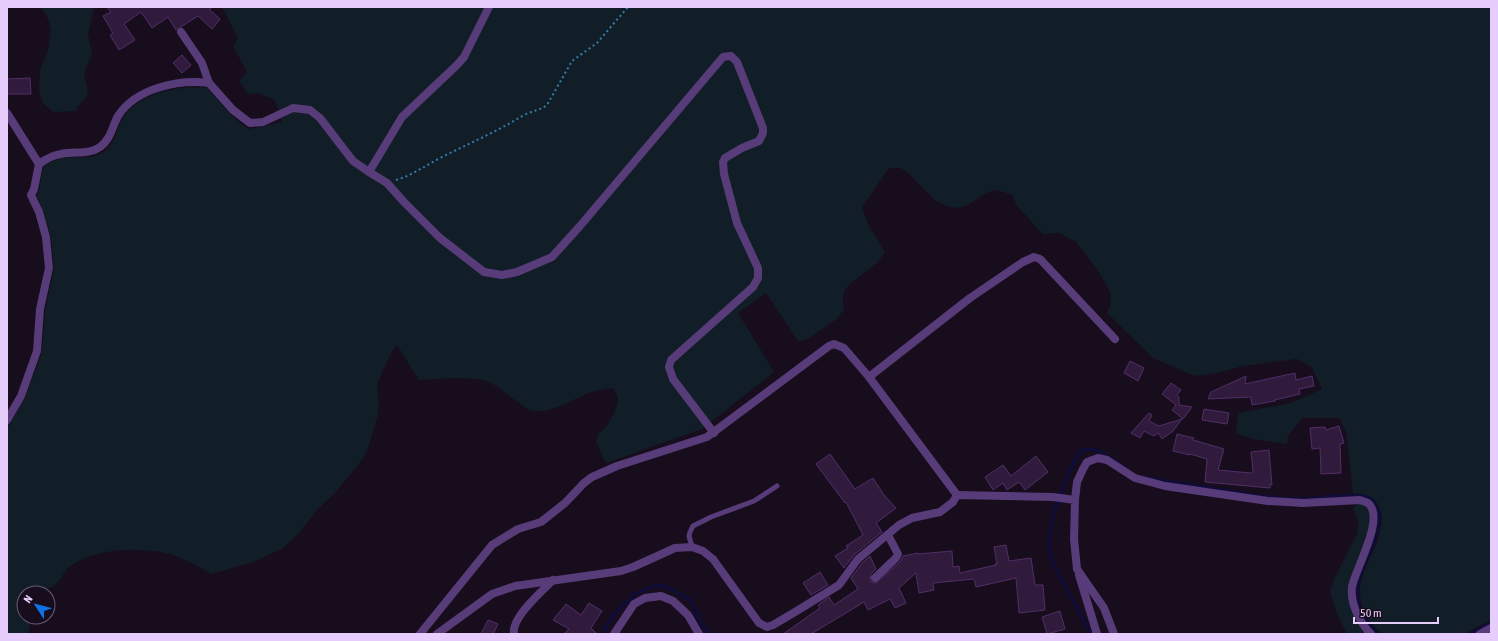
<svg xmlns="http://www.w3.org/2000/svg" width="1498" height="641" font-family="'Asap Condensed',sans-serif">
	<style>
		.green { fill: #111e27 }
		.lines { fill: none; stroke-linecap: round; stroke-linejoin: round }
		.stream { stroke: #0f0c38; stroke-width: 3.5 }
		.building { fill: #301b3d; stroke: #522e67 }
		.path { stroke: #357da7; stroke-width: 2; stroke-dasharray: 2 3; stroke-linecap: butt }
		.service { stroke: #583b79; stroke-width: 5 }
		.minor { stroke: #583b79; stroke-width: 8 }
	</style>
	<rect width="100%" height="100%" fill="#170d1d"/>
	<!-- green -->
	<g class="green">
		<polygon points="39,7 94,7 88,34 92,54 84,73 88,94 75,111 53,112 42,102 39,91 40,70 48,50 51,30 48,19 43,10"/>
		<path d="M 222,7 L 1491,7 L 1491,620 L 1464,634 L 1384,634 C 1369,626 1360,607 1360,590 C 1360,573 1375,552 1379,535 C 1386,512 1379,493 1353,493 L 1346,431 L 1339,418 L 1302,418 L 1288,436 L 1287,444 L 1252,439 L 1236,433 L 1238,413 L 1291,403 L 1322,389 L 1312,367 L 1297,359 L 1243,366 L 1217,373 L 1195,376 L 1153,358 L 1107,313 L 1111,304 L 1110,292 L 1099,272 L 1076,242 L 1059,233 L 1043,234 L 1016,205 L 1013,195 L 996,190 L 986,193 L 968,205 L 957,208 L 946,206 L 936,201 L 909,174 L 901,168 L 889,168 L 862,207 L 868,224 L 885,252 L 878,262 L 851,283 L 844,291 L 843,301 L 844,309 L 838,318 L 808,339 L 798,341 L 766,293 L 738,313 L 774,372 L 702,429 L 606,463 L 596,442 L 599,433 C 608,428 617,410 618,399 C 618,396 615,391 613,388 C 606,389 599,390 592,392 C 573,398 551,416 529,410 C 526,409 522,405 519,403 C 509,396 498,385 486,381 C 471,376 436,379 419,380 L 397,345 L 391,353 L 377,384 L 379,406 L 377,418 L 367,451 L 362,460 L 335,493 L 318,509 L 298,534 L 282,549 L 253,562 L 211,574 C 200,567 189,561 176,556 C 146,546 95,547 69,567 C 64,572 61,579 56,584 C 47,592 35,593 24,593 L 24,617 L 32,617 L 28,634 L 7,634 L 7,428 L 25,398 L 42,352 L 45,310 L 54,268 L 51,236 L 37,195 L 39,190 L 43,167 C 49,163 55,160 63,158 C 75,156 90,160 102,153 C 115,145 116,131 122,119 C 136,94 180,84 207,88 C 220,102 232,119 249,129 L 282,122 L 275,100 L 258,93 L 248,94 L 239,81 L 247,72 L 233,46 L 238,38 Z"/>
		<polygon points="1360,502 1371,509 1370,533 1351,589 1369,634 1347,634 1337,614 1330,591 1335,577 1357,534 1358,521 1353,508"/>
	</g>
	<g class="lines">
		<!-- stream -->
		<g class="stream">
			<path d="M 1150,478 C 1172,483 1194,485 1216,489 C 1244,493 1274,500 1303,499 C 1318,499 1361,490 1372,500 C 1394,522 1358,565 1357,589 C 1356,601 1360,610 1367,620 C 1370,625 1373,630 1378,634"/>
			<polyline points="602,634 614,614 635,594 654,586 665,586 690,600 695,609 701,624 712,634"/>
			<path d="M 1091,634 C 1083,618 1074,602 1065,586 C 1060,576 1053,566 1051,555 C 1044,525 1066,474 1082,449 L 1097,450 L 1124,467"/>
			<polyline points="1470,634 1491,623"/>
		</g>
	</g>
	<!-- building -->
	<g class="building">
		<polygon points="107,7 213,7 209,9 220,19 212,29 198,16 176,30 168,17 152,28 141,12 124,24 135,40 119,50 110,35 113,33 103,16 111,12"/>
		<polygon points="182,55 191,65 182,73 173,63"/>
		<polygon points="30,78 31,94 7,94 7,79"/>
		<polygon points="1130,361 1144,368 1138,381 1124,373"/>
		<polygon points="1295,373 1296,380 1312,376 1314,386 1299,389 1300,394 1275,400 1275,401 1252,405 1251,397 1208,399 1211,392 1246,376 1245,384"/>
		<polygon points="1171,383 1181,390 1177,395 1179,397 1179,405 1192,407 1183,419 1172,410 1176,405 1162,394"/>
		<polygon points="1204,409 1229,413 1227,424 1202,420"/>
		<polygon points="1149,413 1152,415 1149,421 1159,426 1182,419 1173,431 1162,439 1158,433 1154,436 1144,431 1140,438 1131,433"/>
		<polygon points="1339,426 1344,443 1340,444 1341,473 1321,474 1320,448 1312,449 1310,428 1325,427 1326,430"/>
		<polygon points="1177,434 1194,438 1193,440 1224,449 1218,470 1251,473 1253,472 1251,452 1269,450 1272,485 1270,484 1270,488 1205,482 1207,459 1190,454 1190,455 1173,451"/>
		<polygon points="830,454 855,489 873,478 884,495 896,508 876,523 882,532 854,555 844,568 835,556 848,548 846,546 863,535 846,502 845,503 816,464"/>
		<polygon points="1036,456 1048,472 1025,490 1019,482 1007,490 1003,483 993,490 985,477 1003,465 1011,476"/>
		<polygon points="1006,545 1009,561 1031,558 1035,585 1043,585 1045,610 1019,613 1016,578 976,587 974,579 933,583 934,590 919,593 916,573 899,588 906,603 895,608 890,599 868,610 864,602 811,634 783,634 820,608 818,605 829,597 834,605 858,589 851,578 862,563 870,556 876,569 871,574 870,579 871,582 876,583 900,562 903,556 918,553 918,554 952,551 953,567 959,566 960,573 996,565 995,564 997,564 994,547"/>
		<polygon points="820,572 828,585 811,595 803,583"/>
		<polygon points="589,603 602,611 591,628 597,634 564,634 569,629 553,620 566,604 581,615"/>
		<polygon points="1060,611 1065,629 1047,634 1042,617"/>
		<polygon points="488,620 498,624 493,634 481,634"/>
	</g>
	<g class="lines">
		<!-- path -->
		<path class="path" d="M 396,180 C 413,175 426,165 442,157 C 470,143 498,131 524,115 C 532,111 540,110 547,105 L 572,61 L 597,43 L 628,7"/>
		<!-- service -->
		<polyline class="service" points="692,547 689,536 690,532 693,526 711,517 754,501 777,486"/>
		<!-- minor -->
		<g class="minor">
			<polyline points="181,32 202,63 209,83"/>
			<polyline points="7,113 39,164"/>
			<polyline points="369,172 387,183 404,202 440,238 484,272 502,275 517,272 552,257 580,226 723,57 731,56 737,62 763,128 763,133 759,141 742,148 725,158 723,162 724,174 737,223 758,268 758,278 753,287 671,360 669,367 673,379 714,433"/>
			<polyline points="869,377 970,298 1023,262 1034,257 1040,259 1115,339"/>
			<path d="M 7,420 L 21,396 L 37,351 L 40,309 L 49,268 L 46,237 L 39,212 L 31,195 L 34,189 L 39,164 C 46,159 53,155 61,154 C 74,151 89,155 100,147 C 111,139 112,127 118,116 C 136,88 179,79 209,83 L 233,110 L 250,123 L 263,122 L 293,108 L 310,110 L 320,118 L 353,161 L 369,172 L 402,117 L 457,65 L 464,57 L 489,7"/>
			<path d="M 1075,500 L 1077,482 L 1083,469 L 1087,462 L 1098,458 L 1107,460 L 1135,478 L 1165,486 L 1268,501 L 1303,503 L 1360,500 C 1362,501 1366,502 1368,503 C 1386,518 1355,569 1352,587 C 1350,604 1360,623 1371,634"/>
			<polyline points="1079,575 1097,634"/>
			<polyline points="875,578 896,558 898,554 888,535"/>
			<polyline points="420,634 492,545 518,529 541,522 565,503 584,483 592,477 617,466 707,437 829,346 834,344 844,348 869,377 957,495"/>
			<polyline points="437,634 492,594 515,586 621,571 633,567 675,548 692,547 703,551 713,559 759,623 767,627 773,625 795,612 839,585 858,559 899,525 912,518 940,512 953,502 957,495 1053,497 1075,500 1074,539 1077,569 1104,608 1114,634"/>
			<path d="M 514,634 C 511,618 542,591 553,580"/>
			<polyline points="614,634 634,604 645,598 661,596 673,601 688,615 699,634"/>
			<polyline points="1480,634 1491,628"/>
		</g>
	</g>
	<!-- border -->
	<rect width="1498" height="641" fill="none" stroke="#e6cdfc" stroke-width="16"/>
	<!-- north arrow -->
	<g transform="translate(36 605) rotate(306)"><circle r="19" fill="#170d1d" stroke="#6a5a76"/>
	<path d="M0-3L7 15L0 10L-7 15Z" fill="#0f73e5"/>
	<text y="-6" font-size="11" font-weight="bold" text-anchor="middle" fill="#e6cdfc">N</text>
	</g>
	<!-- scale -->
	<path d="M1354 617v6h84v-6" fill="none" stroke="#e6cdfc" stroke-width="2"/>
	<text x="1360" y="617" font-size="12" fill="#e6cdfc" stroke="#170d1d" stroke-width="3" paint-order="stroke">50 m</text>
</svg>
